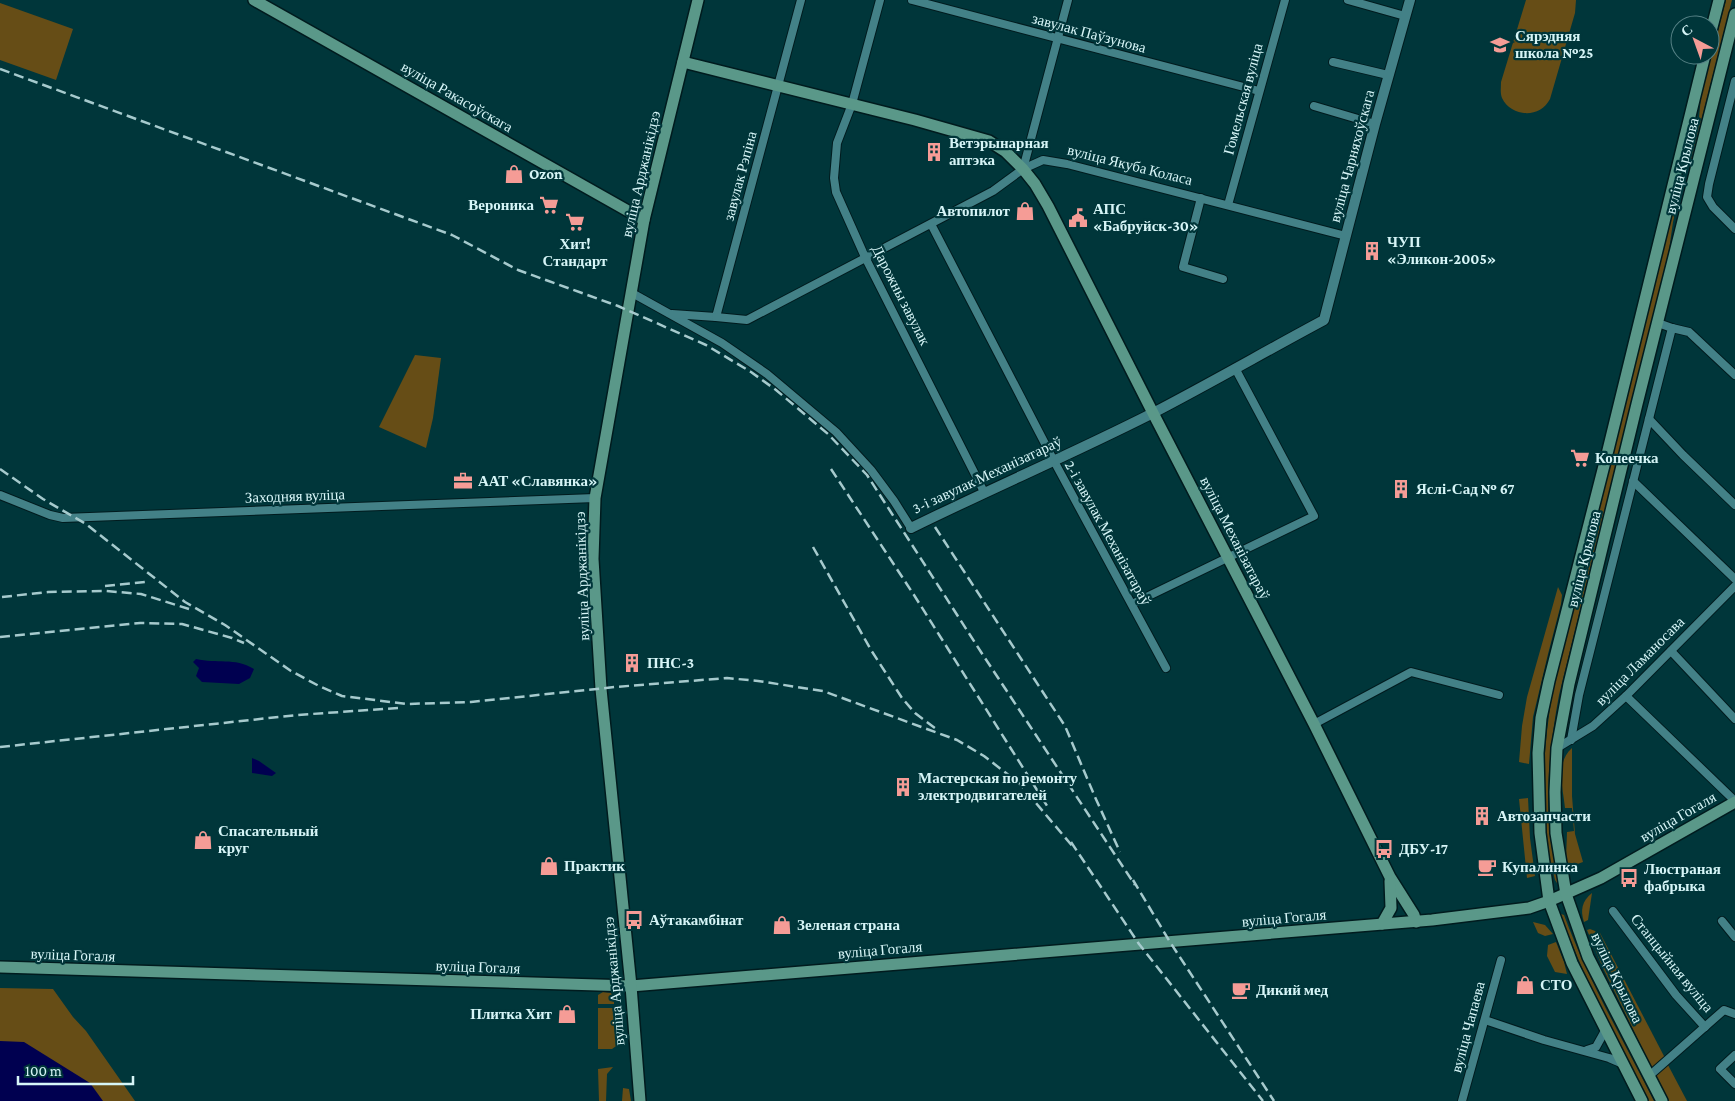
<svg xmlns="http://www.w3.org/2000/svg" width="1735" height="1101" font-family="'Crimson Pro',serif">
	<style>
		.green { fill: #664d16 }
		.water { fill: #000050 }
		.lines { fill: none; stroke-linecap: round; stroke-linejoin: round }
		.minor-casing { stroke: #001b1e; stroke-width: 10 }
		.tertiary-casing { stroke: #001b1e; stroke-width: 12 }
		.secondary-casing { stroke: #001b1e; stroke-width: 14 }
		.minor { stroke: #438187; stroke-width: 8 }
		.tertiary { stroke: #438187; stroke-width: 10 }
		.secondary { stroke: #5a9889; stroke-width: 11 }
		.rail { stroke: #a6cacd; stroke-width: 2.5; stroke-dasharray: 10 5; stroke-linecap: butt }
		.labels { text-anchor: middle; stroke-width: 4.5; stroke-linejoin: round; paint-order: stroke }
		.street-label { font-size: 15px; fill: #d6f5f7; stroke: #00363a }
		.poi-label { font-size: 15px; font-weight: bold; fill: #d6f5f7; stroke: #00363a; text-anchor: start }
	</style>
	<rect width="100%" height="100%" fill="#00363a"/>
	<!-- green -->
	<g class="green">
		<path d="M 1526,0 L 1576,0 L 1575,13 L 1550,99 C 1540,119 1511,117 1502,98 C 1500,93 1501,87 1501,82 Z"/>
		<polygon points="1726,0 1732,0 1689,168 1687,167 1699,118 1701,96"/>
		<polygon points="0,3 73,29 56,80 0,60"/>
		<path d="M 1680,183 L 1682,183 L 1673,222 L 1669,250 L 1559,695 C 1551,738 1546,781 1549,826 C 1550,843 1555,862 1558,879 L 1557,883 L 1555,880 C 1551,863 1546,845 1545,827 C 1541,783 1545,739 1552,695 Z"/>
		<polygon points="415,355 441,358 433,418 426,448 379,427"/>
		<polygon points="1558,587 1562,595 1561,604 1548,654 1533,717 1529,764 1519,762 1522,726 1527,697"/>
		<path d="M 1572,748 L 1572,796 L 1575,834 L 1583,862 L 1569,867 L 1566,860 L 1567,832 L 1574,831 L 1572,808 L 1565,808 C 1563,788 1555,763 1572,748 Z"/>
		<polygon points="1528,798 1530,838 1535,876 1527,878 1519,799"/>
		<path d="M 1592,893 L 1588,920 L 1584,922 C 1580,910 1582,901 1592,893 Z"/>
		<path d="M 1561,914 L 1564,915 C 1588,980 1623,1040 1654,1101 L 1647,1101 L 1589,985 L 1561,917 Z"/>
		<polygon points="1533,922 1545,925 1553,934 1545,936 1538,933"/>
		<polygon points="1590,929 1600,933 1665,1058 1652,1068 1602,966 1587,930"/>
		<polygon points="1556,942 1564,962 1567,974 1555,972 1547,956 1548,945"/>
		<polygon points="0,988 53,989 73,1017 86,1031 135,1101 0,1101"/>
		<polygon points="603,992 611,993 614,996 614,1004 598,1004 598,995"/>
		<polygon points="598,1008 616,1008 619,1044 612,1049 598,1049"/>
		<polygon points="1668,1065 1687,1101 1669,1101 1656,1075"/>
		<polygon points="613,1067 607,1074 606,1101 599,1101 598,1069"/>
		<polygon points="623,1088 629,1089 631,1101 622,1101"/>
	</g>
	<!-- water -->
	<g class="water">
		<path d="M 196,659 C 217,664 234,657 254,669 L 250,678 L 239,684 L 202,682 L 196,676 L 199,668 L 193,662 Z"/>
		<polygon points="252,758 259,761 276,773 272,776 252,773"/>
		<polygon points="0,1041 24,1042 90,1083 103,1101 0,1101"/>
	</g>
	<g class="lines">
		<!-- minor casing -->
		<g class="minor-casing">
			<g id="minor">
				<polyline points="880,0 852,104 837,143 834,178 836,192 865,257 984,492"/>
				<polyline points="912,0 1259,91"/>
				<polyline points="1348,0 1405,16"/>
				<polyline points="1333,62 1388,75"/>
				<polyline points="1735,81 1709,184 1707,197 1713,207 1735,229"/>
				<polyline points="1314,106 1375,124"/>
				<polyline points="1023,169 1068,0"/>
				<polyline points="1201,198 1183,267 1223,279"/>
				<polyline points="1228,205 1285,0"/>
				<polyline points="931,224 1054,461 1166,668"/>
				<polyline points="632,293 722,343 767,374 836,432 871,470 894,501 911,528"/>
				<polyline points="672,314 716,317 801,0"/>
				<polyline points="716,317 747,320 993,191 1023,169 1043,160 1067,164 1346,236"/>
				<polyline points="1658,323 1672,328 1689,332 1735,375"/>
				<polyline points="1649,419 1683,455 1735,505"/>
				<polyline points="1633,481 1735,579"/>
				<polyline points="0,495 50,515 63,518 595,498"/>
				<polyline points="1132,604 1314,516 1235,368"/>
				<polyline points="1671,651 1735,719"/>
				<polyline points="1626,696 1735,801"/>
				<polyline points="1314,724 1411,672 1499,695"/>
				<polyline points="1571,740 1579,695 1672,328"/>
				<polyline points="1557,748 1593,726 1626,696 1735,586"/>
				<polyline points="1613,911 1676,995 1705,1027"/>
				<polyline points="1722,921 1735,937"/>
				<polyline points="1485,1020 1544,1040 1609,1058 1623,1064"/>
				<polyline points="1587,1050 1596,1047 1606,1029"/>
				<polyline points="1735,1055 1720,1069 1735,1084"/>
				<polyline points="1649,1076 1724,1010 1735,1014"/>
				<polyline points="1462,1101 1501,960"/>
			</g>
		</g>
		<!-- tertiary casing -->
		<g class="tertiary-casing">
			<path id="tertiary" d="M 911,528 C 990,489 1072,454 1151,414 C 1209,384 1266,351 1324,320 L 1375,124 L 1410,0"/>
		</g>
		<!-- secondary casing -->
		<g class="secondary-casing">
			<g id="secondary">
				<polyline points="254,0 644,220"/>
				<polyline points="1710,35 1719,0"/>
				<polyline points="683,62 915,120 989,141 1006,152 1023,169 1035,184 1048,206 1153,413 1314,724 1390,877 1414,915 1416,922"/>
				<polyline points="1382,924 1391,908 1390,881"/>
				<polyline points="0,967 631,986 1432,920 1529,908 1549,901 1601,878 1735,802"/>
				<polyline points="640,1101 631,986 601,689 593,559 595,498 644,220 698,0"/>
				<polyline points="1642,1101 1572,963 1549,901 1540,833 1538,753 1541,718 1549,681 1608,450 1705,55"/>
				<polyline points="1662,1101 1588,957 1566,894 1556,833 1555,792 1557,748 1569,684 1637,404 1735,14"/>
			</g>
		</g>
		<!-- minor -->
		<use href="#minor" class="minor"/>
		<!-- tertiary -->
		<use href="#tertiary" class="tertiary"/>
		<!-- secondary -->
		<use href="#secondary" class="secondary"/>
		<!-- rail -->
		<g class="rail">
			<polyline points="0,69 452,235 518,270 618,306 706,345 751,372 776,390 828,434 867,475 981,652 1135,885"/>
			<polyline points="0,469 43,499 86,524 185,602 225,625 291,671 319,686 342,696 407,704 471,702 615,687 727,678 758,681 823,691 957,740 984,756 1019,783 1074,848"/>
			<polyline points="831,469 914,595 1049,809"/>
			<polyline points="935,527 1065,726 1095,797 1120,852"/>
			<polyline points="813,547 871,650 902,698 915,713 935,728"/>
			<polyline points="105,586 145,582"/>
			<polyline points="2,597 48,592 106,591 141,594 189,609"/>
			<polyline points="0,637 140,623 182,624 232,638 244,643"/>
			<polyline points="0,747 297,715 398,708"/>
			<polyline points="1071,842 1139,944 1263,1101"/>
			<polyline points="1133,880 1170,942 1274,1101"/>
		</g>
	</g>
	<!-- icons -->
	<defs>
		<g id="school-bare" transform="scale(1.5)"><path d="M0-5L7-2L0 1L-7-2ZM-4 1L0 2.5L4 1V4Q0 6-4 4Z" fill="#f59c96" stroke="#00363a" stroke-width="2.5" paint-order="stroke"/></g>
		<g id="building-bare" transform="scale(1.5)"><path d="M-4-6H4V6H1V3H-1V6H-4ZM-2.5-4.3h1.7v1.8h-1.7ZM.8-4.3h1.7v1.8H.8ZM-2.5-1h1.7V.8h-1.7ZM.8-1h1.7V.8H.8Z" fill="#f59c96" stroke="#00363a" stroke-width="2.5" paint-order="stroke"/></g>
		<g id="shop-bare" transform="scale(1.5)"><path d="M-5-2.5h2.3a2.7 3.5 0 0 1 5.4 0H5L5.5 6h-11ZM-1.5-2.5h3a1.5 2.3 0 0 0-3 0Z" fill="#f59c96" stroke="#00363a" stroke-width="2.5" paint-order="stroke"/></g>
		<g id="supermarket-bare" transform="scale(1.5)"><path d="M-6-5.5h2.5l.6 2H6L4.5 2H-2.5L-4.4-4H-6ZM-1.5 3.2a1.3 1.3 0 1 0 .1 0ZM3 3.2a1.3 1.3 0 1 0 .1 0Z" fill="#f59c96" stroke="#00363a" stroke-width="2.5" paint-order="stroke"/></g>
		<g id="civic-bare" transform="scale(1.5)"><path d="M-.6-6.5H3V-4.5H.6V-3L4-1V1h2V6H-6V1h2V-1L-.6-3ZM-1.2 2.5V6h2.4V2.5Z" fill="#f59c96" stroke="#00363a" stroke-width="2.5" paint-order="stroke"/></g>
		<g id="office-bare" transform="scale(1.5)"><path d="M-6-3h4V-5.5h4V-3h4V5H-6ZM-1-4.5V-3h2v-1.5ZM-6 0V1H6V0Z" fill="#f59c96" stroke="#00363a" stroke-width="2.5" paint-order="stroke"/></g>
		<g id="bus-bare" transform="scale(1.5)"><path d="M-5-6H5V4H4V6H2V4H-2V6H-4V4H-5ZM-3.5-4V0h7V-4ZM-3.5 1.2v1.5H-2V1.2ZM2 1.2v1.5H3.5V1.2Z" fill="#f59c96" stroke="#00363a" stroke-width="2.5" paint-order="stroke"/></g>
		<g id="cafe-bare" transform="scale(1.5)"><path d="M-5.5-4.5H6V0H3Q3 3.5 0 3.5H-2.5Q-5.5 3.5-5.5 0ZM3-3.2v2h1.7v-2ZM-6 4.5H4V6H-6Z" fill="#f59c96" stroke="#00363a" stroke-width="2.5" paint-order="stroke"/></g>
	</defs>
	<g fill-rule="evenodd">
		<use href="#school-bare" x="1500" y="45"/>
		<use href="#building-bare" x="934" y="152"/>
		<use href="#shop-bare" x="514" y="174"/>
		<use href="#supermarket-bare" x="549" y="205"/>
		<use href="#shop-bare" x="1025" y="211"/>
		<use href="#civic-bare" x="1078" y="218"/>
		<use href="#supermarket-bare" x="575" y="222"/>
		<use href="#building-bare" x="1372" y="251"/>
		<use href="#supermarket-bare" x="1580" y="458"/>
		<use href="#office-bare" x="463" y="481"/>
		<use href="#building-bare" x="1401" y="489"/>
		<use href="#building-bare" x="632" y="663"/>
		<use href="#building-bare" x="903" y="787"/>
		<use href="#building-bare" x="1482" y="816"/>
		<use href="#shop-bare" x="203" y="840"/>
		<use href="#bus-bare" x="1384" y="849"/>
		<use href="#shop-bare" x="549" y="866"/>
		<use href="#cafe-bare" x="1487" y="867"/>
		<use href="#bus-bare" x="1629" y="878"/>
		<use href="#bus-bare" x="634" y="920"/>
		<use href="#shop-bare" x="782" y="925"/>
		<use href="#shop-bare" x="1525" y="985"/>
		<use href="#cafe-bare" x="1241" y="990"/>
		<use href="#shop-bare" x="567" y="1014"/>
	</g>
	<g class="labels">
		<!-- street labels -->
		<g class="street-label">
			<text transform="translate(1089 33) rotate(15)" y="5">завулак Паўзунова</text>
			<text transform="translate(457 97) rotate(30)" y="5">вуліца Ракасоўскага</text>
			<text transform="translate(1243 99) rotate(-75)" y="5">Гомельская вуліца</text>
			<text transform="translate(1352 156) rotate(-75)" y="5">вуліца Чарняхоўскага</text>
			<text transform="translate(1130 165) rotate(14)" y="5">вуліца Якуба Коласа</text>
			<text transform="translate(1682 166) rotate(-76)" y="5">вуліца Крылова</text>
			<text transform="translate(641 174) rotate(-77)" y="5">вуліца Арджанікідзэ</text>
			<text transform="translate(740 176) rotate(-75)" y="5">завулак Рэпіна</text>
			<text transform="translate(901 295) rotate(63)" y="5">Дарожны завулак</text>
			<text transform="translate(987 475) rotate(-25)" y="5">3-і завулак Механізатараў</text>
			<text transform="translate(295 496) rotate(-2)" y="5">Заходняя вуліца</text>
			<text transform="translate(1108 533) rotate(61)" y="5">2-і завулак Механізатараў</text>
			<text transform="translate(1235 538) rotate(63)" y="5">вуліца Механізатараў</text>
			<text transform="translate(1584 559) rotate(-76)" y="5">вуліца Крылова</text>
			<text transform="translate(582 576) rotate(-92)" y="5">вуліца Арджанікідзэ</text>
			<text transform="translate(1640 661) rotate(-45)" y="5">вуліца Ламаносава</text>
			<text transform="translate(1678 817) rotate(-30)" y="5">вуліца Гогаля</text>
			<text transform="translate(1284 918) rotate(-5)" y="5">вуліца Гогаля</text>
			<text transform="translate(880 950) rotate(-5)" y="5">вуліца Гогаля</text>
			<text transform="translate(73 955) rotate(2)" y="5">вуліца Гогаля</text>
			<text transform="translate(1672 963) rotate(51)" y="5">Станцыйная вуліца</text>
			<text transform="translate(478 967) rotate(2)" y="5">вуліца Гогаля</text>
			<text transform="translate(1617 978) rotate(64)" y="5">вуліца Крылова</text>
			<text transform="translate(614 981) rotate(-95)" y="5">вуліца Арджанікідзэ</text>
			<text transform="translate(1468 1027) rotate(-75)" y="5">вуліца Чапаева</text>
		</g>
		<!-- poi labels -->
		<g class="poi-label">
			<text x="1515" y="41">Сярэдняя<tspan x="1515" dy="17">школа №25</tspan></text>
			<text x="949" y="148">Ветэрынарная<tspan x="949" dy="17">аптэка</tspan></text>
			<text x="529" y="179">Ozon</text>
			<text x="534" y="210" text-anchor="end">Вероника</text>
			<text x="1093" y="214">АПС<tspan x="1093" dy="17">«Бабруйск-30»</tspan></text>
			<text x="1010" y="216" text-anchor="end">Автопилот</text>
			<text x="1387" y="247">ЧУП<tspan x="1387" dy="17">«Эликон-2005»</tspan></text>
			<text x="575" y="249" text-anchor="middle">Хит!<tspan x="575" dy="17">Стандарт</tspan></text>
			<text x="1595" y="463">Копеечка</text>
			<text x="478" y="486">ААТ «Славянка»</text>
			<text x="1416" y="494">Яслі-Сад № 67</text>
			<text x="647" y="668">ПНС-3</text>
			<text x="918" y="783">Мастерская по ремонту<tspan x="918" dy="17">электродвигателей</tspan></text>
			<text x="1497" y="821">Автозапчасти</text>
			<text x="218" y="836">Спасательный<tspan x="218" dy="17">круг</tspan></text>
			<text x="1399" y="854">ДБУ-17</text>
			<text x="564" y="871">Практик</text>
			<text x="1502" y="872">Купалинка</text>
			<text x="1644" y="874">Люстраная<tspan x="1644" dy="17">фабрыка</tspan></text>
			<text x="649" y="925">Аўтакамбінат</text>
			<text x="797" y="930">Зеленая страна</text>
			<text x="1540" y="990">СТО</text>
			<text x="1256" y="995">Дикий мед</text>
			<text x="552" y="1019" text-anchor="end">Плитка Хит</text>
		</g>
	</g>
	<!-- north arrow -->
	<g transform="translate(1695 40) rotate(319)"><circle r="24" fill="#00363a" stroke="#568286"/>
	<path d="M0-4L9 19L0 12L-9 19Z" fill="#f59c96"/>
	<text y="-8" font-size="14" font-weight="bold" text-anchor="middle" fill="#d6f5f7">С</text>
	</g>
	<!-- scale -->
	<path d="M18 1076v8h115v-8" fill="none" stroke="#d6f5f7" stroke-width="2.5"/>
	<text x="25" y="1076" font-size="15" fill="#d6f5f7" stroke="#00363a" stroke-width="4" paint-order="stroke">100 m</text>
</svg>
